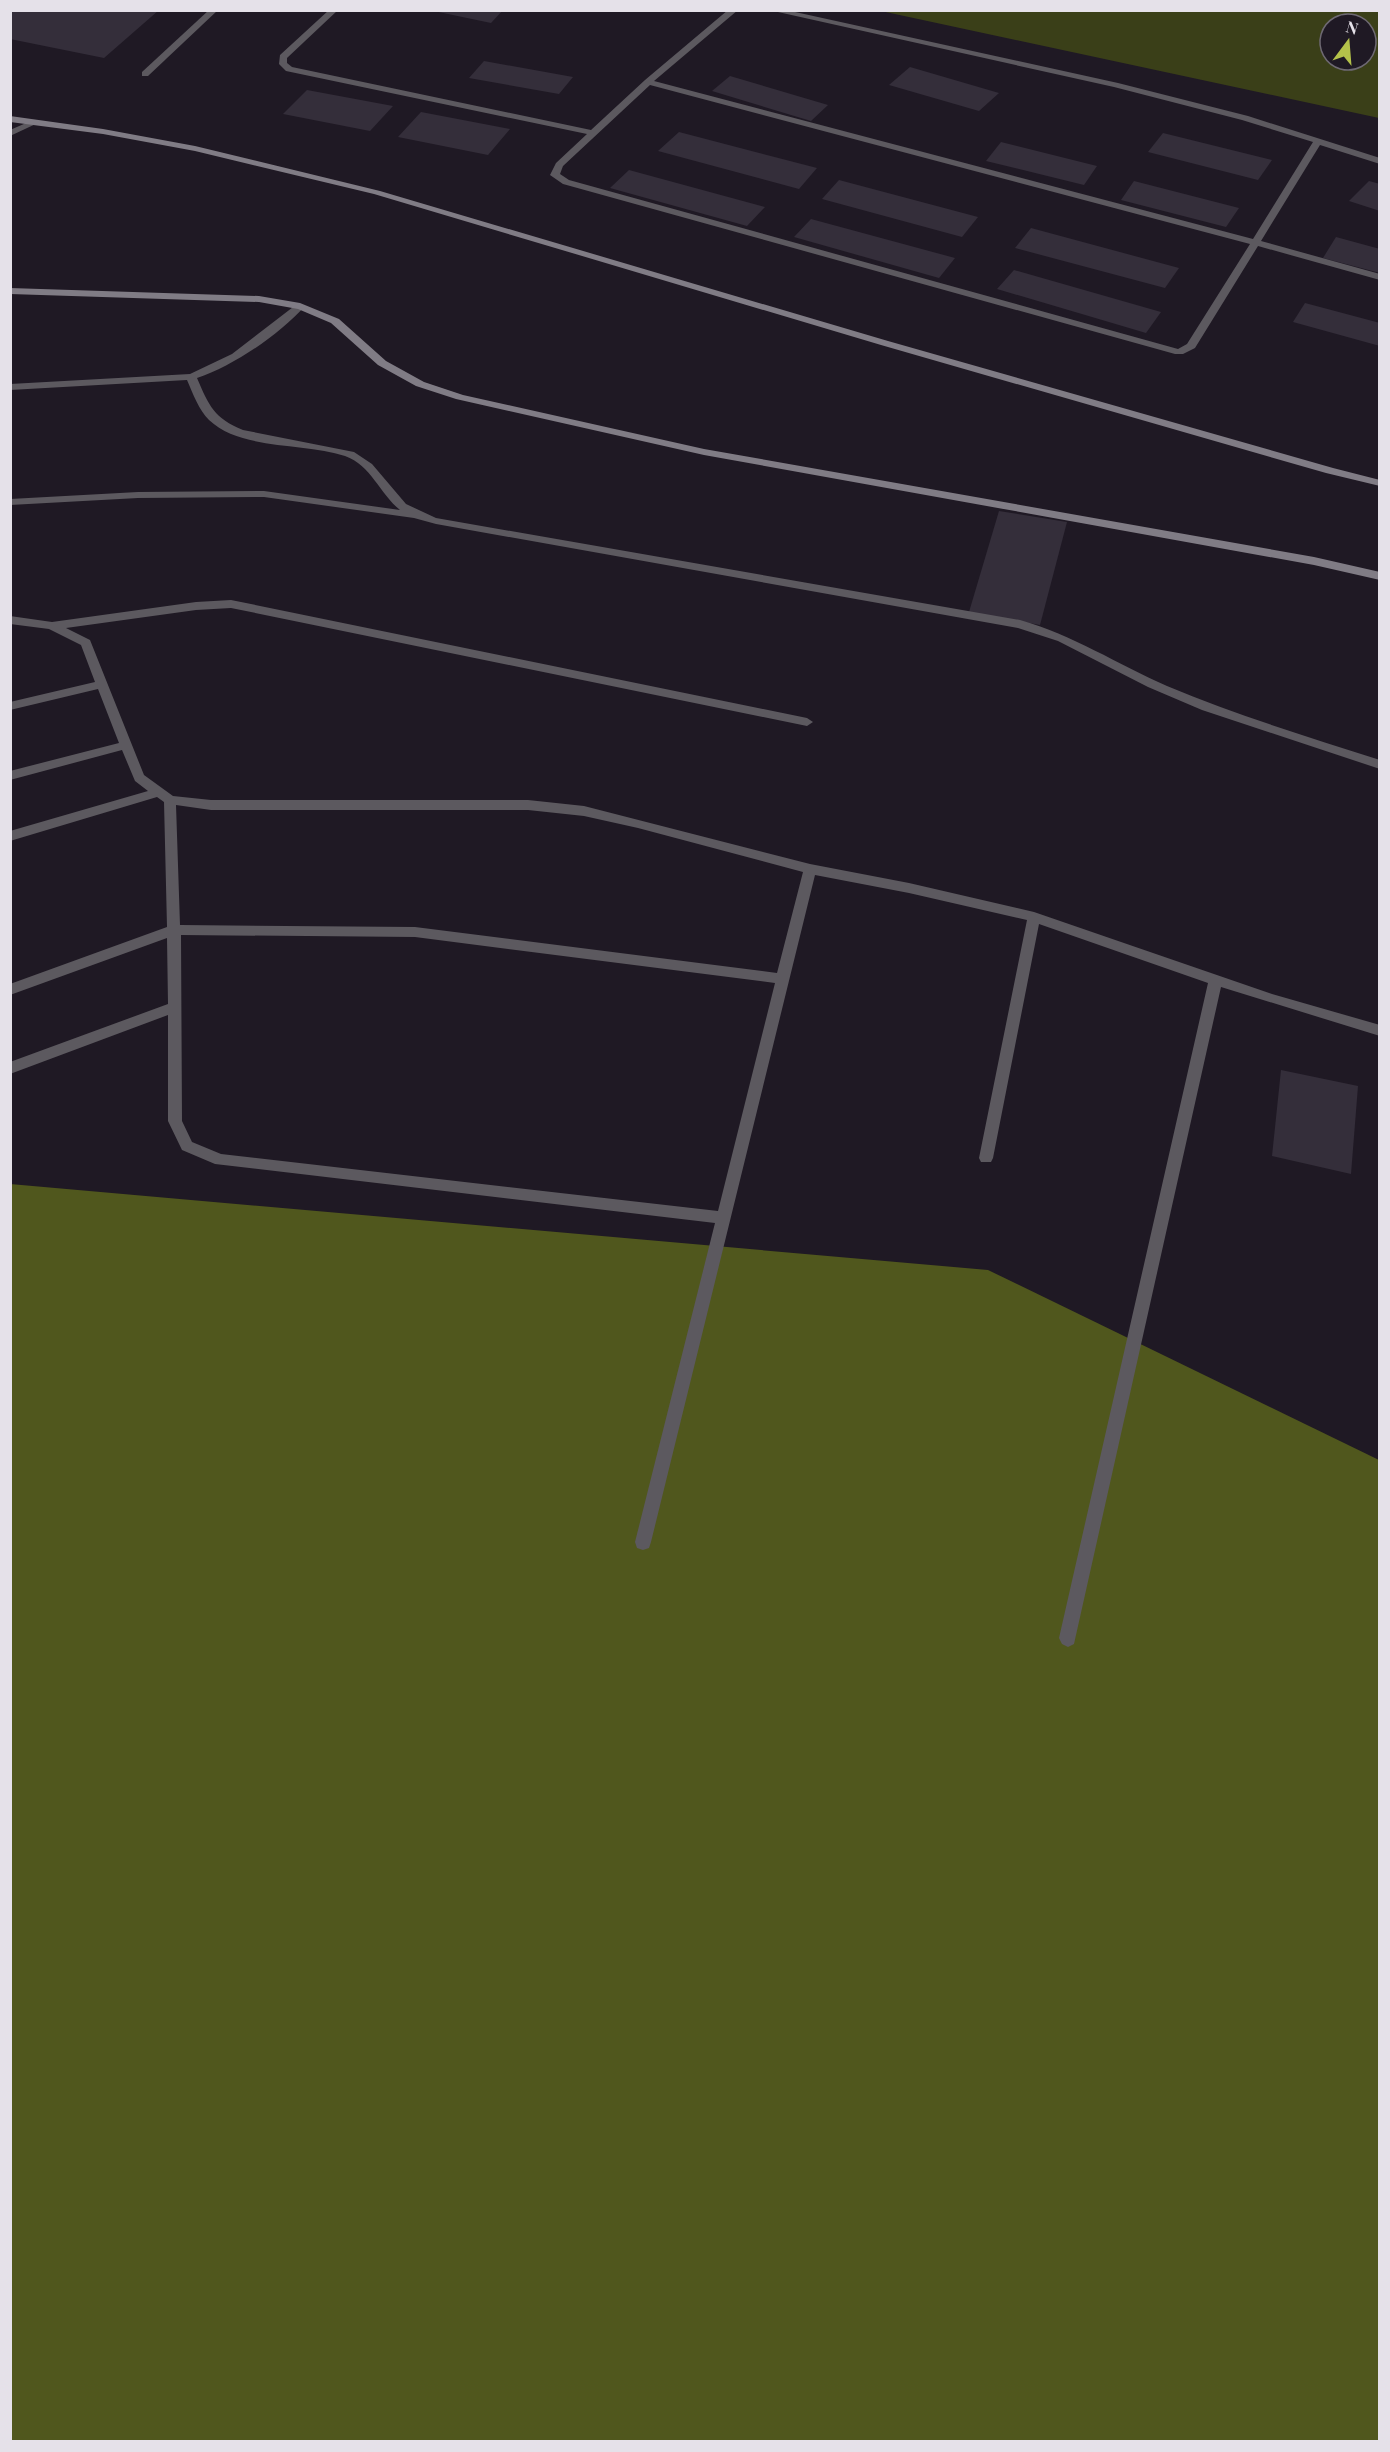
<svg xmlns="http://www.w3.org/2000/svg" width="1390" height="2452" font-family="'Playfair Display',serif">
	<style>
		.green { fill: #3a3f18; fill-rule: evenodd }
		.forest { fill: #50571d }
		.building { fill: #342e3a }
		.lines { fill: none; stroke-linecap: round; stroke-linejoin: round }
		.lane { fill: #5c595f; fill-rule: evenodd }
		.street { fill: #5c595f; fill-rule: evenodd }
		.secondary { fill: #807c85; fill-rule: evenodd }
	</style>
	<rect width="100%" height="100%" fill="#1f1924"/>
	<!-- green -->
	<path class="green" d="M 881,11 L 1379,11 L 1379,118 ZM 1330,24 L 1366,24 L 1366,60 L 1330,60 Z"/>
	<!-- forest -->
	<polygon class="forest" points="10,1184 988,1270 1379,1460 1379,2441 11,2441"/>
	<!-- building -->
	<g class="building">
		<polygon points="10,10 159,10 104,58 10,39"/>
		<polygon points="429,10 503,10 491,23"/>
		<polygon points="484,61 573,77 559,94 469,78"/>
		<polygon points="910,67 999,93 979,111 889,85"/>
		<polygon points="730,76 828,105 811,121 712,91"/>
		<polygon points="307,90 393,106 370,131 283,114"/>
		<polygon points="421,112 510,129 488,155 398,137"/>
		<polygon points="679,132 817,168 799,189 658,151"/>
		<polygon points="1163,133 1272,160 1258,180 1148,152"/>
		<polygon points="1001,142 1097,166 1084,185 986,161"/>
		<polygon points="629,170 765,207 747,226 610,188"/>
		<polygon points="839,180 978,217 962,237 822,199"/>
		<polygon points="1134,181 1239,208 1226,227 1121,200"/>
		<polygon points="1369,181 1380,184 1380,211 1349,201"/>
		<polygon points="811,219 955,258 939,278 794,237"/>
		<polygon points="1031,228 1179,268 1165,288 1015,248"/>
		<polygon points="1336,237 1380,249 1380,273 1323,258"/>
		<polygon points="1014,270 1161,312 1146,333 997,289"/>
		<polygon points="1305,303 1380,323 1380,346 1293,322"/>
		<polygon points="999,511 1067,522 1040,625 969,612"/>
		<polygon points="1281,1070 1358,1086 1351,1174 1272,1156"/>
	</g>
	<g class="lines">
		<!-- lane -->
		<g class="lane">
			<polygon points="209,10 218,10 148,76 142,76 142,72"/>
			<path d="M 329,10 L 338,10 L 287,58 L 287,63 L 292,67 L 591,130 L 645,80 L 728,10 L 738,10 L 654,81 L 1253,239 L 1313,142 L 1242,120 L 1114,87 L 769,10 L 786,10 L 1118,83 L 1248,116 L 1380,158 L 1380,164 L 1320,145 L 1261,241 L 1380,274 L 1380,280 L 1258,246 L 1195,348 L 1183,354 L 1175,354 L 563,184 L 550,175 L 556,163 L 587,134 L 286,71 L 279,64 L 280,55 ZM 650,85 L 1250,244 L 1187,344 L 1178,349 L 569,180 L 560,174 L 563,166 Z"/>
		</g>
		<!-- street -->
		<g class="street">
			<polygon points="33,120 40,122 10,136 10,130"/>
			<path d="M 297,304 L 305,306 C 279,335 233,366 197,378 C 209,406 214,418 243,430 L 354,452 L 372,464 L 406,504 L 436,518 L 1020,620 C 1073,635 1117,664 1167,686 C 1236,715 1308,737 1380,760 L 1380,769 L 1202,710 L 1148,687 L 1058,641 L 1018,628 L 436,524 L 414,518 L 264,497 L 138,498 L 10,505 L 10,499 L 138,492 L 264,491 L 400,510 C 380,494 371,465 345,456 C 305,442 242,451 209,420 C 199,410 193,394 187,380 L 10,390 L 10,384 L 190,374 L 232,354 Z"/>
			<path d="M 231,600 L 807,718 L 813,722 L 807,726 L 231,608 L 196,610 L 66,628 L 90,640 L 144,775 L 173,796 L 211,800 L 528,800 L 584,806 L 810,864 L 909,883 L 1034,912 L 1272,994 L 1380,1025 L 1380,1036 L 1221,987 L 1074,1644 L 1068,1647 L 1062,1644 L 1059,1638 L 1208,983 L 1039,924 L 993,1158 L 991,1162 L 981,1162 L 979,1158 L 1027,920 L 909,893 L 815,875 L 651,1542 L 649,1548 L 643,1550 L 637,1548 L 635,1542 L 715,1223 L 215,1164 L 182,1150 L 168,1121 L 168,1015 L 10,1074 L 10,1062 L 168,1004 L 167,938 L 10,995 L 10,984 L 167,927 L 164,802 L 157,797 L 10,841 L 10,831 L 148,791 L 135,781 L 122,750 L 10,780 L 10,771 L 119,743 L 98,689 L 10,710 L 10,702 L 95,682 L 81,645 L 49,629 L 10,624 L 10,616 L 52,622 L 196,602 ZM 176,805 L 211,810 L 528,810 L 584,816 L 638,828 L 803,872 L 777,973 L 415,927 L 180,925 ZM 181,935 L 415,937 L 775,983 L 718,1211 L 221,1154 L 192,1142 L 182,1121 Z"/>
		</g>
		<!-- secondary -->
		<g class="secondary">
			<polygon points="10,116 103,129 195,146 380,191 888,341 1333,468 1380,480 1380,486 1326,473 881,345 374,194 195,151 103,134 10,122"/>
			<polygon points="10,288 259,296 300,303 339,319 386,361 424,382 463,395 704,449 1314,557 1380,572 1380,580 1314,565 704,455 456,399 416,386 378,365 331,323 298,309 259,302 10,294"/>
		</g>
	</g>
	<!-- border -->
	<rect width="1390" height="2452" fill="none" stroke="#e5e1e9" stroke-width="24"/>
	<!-- north arrow -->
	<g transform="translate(1348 42) rotate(16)"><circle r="28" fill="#1f1924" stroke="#6e6973" stroke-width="1.5"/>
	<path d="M0-4.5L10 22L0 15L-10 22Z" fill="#b4c24a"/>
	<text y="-9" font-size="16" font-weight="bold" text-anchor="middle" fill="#e5e1e9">N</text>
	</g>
</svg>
